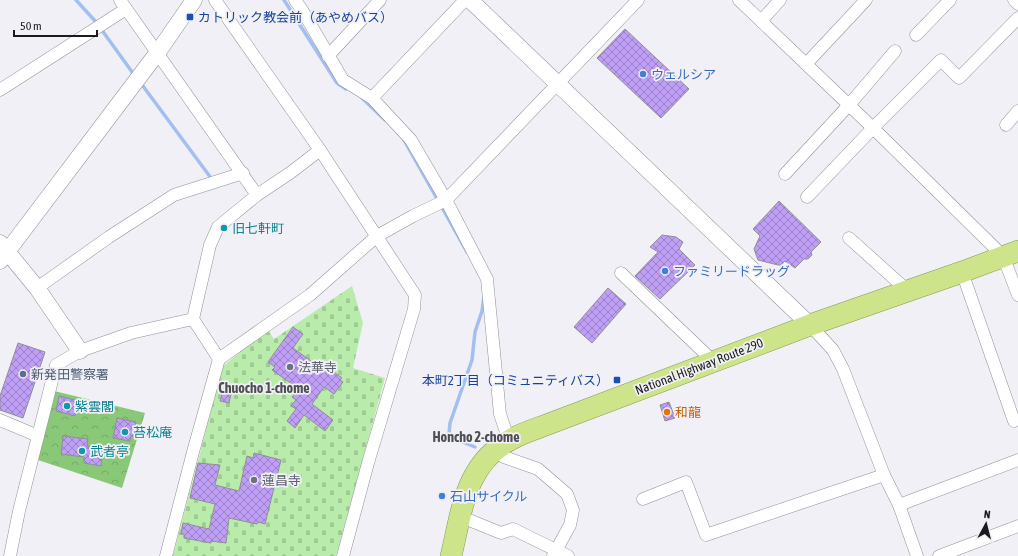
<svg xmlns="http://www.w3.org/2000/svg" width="1018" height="556" font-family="'Asap Condensed','Noto Sans JP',sans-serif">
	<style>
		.forest { fill: url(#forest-crowns) }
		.cemetery { fill: url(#cemetery-stones) }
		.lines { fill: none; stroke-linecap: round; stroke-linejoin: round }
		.stream { stroke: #a3bff1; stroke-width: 3.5 }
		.building { fill: url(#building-cross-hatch); stroke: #908f93 }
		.minor-casing { stroke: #909196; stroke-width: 13 }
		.tertiary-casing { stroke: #909196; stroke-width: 17 }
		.trunk-casing { stroke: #879951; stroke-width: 22 }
		.minor { stroke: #fff; stroke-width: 12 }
		.tertiary { stroke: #fff; stroke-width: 16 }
		.trunk { stroke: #cee48b; stroke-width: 21 }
		.transit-dot { fill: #1a4fb4; stroke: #f0f0f6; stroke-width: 1.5 }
		.shop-dot { fill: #3f7fe0; stroke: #f0f0f6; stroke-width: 1.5 }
		.culture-dot { fill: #0f9aa8; stroke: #f0f0f6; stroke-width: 1.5 }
		.worship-dot { fill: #6b7280; stroke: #f0f0f6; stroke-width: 1.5 }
		.service-dot { fill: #5c6f8a; stroke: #f0f0f6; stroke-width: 1.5 }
		.food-dot { fill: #e8710a; stroke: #f0f0f6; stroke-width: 1.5 }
		.labels { text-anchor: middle; stroke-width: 3.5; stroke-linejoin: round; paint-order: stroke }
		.transit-label { font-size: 13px; fill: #164399; stroke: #f0f0f6; text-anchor: start }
		.shop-label { font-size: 13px; fill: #366cbe; stroke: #f0f0f6; text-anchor: start }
		.culture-label { font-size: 13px; fill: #0d838f; stroke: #f0f0f6; text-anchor: start }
		.street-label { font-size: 13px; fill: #1a1b1c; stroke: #f0f0f6 }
		.worship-label { font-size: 13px; fill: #5b616d; stroke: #f0f0f6; text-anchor: start }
		.service-label { font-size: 13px; fill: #4e5e75; stroke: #f0f0f6; text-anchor: start }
		.food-label { font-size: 13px; fill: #c56008; stroke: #f0f0f6; text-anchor: start }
		.neighbourhood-label { font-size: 14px; font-weight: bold; fill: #4e4f53; stroke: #f0f0f6 }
	</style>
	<defs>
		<pattern id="forest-crowns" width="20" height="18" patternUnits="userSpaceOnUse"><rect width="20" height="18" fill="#88c877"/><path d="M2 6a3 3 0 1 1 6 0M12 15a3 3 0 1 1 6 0" fill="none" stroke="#75ab66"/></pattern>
		<pattern id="cemetery-stones" width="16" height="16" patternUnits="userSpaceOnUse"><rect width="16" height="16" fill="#b9ecab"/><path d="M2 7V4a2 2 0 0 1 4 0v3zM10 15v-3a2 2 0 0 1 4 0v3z" fill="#9eca93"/></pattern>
		<pattern id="building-cross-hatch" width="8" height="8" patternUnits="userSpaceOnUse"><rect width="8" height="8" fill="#bf9ef6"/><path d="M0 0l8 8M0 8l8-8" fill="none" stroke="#9a80c6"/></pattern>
	</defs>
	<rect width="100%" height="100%" fill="#f0f0f6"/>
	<!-- forest -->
	<polygon class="forest" points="54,391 145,413 122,488 38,460"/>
	<!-- cemetery -->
	<polygon class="cemetery" points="352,286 363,323 353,368 385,378 336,556 173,556 223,366 268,330 274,339"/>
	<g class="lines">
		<!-- stream -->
		<g class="stream">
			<polyline points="76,0 96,22 135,76"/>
			<polyline points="284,0 337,83 346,89"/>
			<polyline points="140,82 211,178"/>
			<polyline points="362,98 385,120"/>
			<polyline points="404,140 467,252"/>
			<polyline points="475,447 460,441 449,434 450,423 472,360 475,332 482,311 484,297"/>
		</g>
	</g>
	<!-- building -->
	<g class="building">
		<polygon points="625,29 689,89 661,118 597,58"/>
		<polygon points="779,201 821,242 811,252 812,255 808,259 804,259 795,268 785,261 781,265 778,265 758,260 754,249 760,236 753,229"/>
		<polygon points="662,235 676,237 683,242 679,249 695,265 660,299 635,276 658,252 650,247"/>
		<polygon points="608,288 626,304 592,343 574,327"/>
		<polygon points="293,327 303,334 293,348 321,368 323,364 342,378 340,380 343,382 334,394 324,387 312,404 333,420 325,431 304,415 295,428 287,421 296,409 291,406 296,400 292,397 299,389 272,370 275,367 268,362"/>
		<polygon points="18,343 45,352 23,418 0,410 0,396"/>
		<polygon points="223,392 231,394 229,403 220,401"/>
		<polygon points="59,396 79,401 75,416 56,411"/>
		<polygon points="669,402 675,418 665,421 660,405"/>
		<polygon points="117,418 136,422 135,427 137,427 136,437 131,436 130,441 113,438"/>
		<polygon points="63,436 88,439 87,446 103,448 101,466 84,463 84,457 61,454"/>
		<polygon points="254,453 281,460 265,524 258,522 257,524 229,518 226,543 211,541 211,543 184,538 184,534 181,534 183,523 209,529 215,504 190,498 198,463 220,465 215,485 239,491 247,456 253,458"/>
	</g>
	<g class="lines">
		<!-- minor casing -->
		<g class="minor-casing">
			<g id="minor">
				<polyline points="120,0 257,195"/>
				<polyline points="215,0 320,150 415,295 414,309 368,463 343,556"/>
				<polyline points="295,0 302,10 343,80 372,98 411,140 446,200 487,279 500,414 506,432 511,439"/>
				<polyline points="739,0 873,128 1003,256 1018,295"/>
				<polyline points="1014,0 1018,4"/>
				<polyline points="761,21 780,0"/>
				<polyline points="916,35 950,0"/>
				<polyline points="328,56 380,0"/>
				<polyline points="806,64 866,0"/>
				<polyline points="0,90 126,9"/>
				<polyline points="372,98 465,0"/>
				<polyline points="1006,125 1018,111"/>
				<polyline points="785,174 849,105 895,51"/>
				<polyline points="807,197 873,128 941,60 959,78 1018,18"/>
				<polyline points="849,238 908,291"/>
				<polyline points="962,272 1014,421"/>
				<polyline points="621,273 713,361"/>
				<polyline points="37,288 109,237 174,195 243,173"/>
				<polyline points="810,325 833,350 843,369 884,475 899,505 917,556"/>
				<polyline points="219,359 193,319 210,245 218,227 257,195 290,173 320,150"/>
				<polyline points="0,420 38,436"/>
				<polyline points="495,450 504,457 538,469 567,494 573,510 570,525 553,556"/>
				<polyline points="643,499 686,482 706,535 884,475"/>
				<polyline points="899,505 1018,460"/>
				<polyline points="460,519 469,520 501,533 513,529 568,556"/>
				<polyline points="10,556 19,511 56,365 80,351 131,333 193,319"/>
				<polyline points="166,556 193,452 219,359 310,295 377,236 413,216 446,200 638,0"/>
				<polyline points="939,556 1018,526"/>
			</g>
		</g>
		<!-- tertiary casing -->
		<g class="tertiary-casing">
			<g id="tertiary">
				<polyline points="470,0 810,325"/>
				<polyline points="0,243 37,288 80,351"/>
				<polyline points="0,261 158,52 194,0"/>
			</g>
		</g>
		<!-- trunk casing -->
		<g class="trunk-casing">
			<path id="trunk" d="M 451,556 C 462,511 465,463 512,439 C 522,433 535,429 546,425 L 810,325 L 962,272 L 1018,251"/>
		</g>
		<!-- minor -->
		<use href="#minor" class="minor"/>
		<!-- tertiary -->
		<use href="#tertiary" class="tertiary"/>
		<!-- trunk -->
		<use href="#trunk" class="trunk"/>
	</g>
	<!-- markers -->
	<g class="transit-dot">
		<rect x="186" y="13" width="8" height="8" rx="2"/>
		<rect x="613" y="376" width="8" height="8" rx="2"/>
	</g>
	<g class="shop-dot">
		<circle cx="643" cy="74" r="4"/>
		<circle cx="665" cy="271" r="4"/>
		<circle cx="442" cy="496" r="4"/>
	</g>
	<g class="culture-dot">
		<circle cx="224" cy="228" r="4"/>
		<circle cx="67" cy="406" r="4"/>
		<circle cx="125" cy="432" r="4"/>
		<circle cx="82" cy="451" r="4"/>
	</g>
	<g class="worship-dot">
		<circle cx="290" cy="367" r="4"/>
		<circle cx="254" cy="480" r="4"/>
	</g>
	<circle class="service-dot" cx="23" cy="374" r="4"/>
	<circle class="food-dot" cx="667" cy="412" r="4"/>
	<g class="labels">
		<!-- transit labels -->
		<g class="transit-label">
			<text x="198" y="22">カトリック教会前（あやめバス）</text>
			<text x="609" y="385" text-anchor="end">本町2丁目（コミュニティバス）</text>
		</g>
		<!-- shop labels -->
		<g class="shop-label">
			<text x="651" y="79">ウェルシア</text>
			<text x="673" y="276">ファミリードラッグ</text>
			<text x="450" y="501">石山サイクル</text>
		</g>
		<!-- culture labels -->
		<g class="culture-label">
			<text x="232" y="233">旧七軒町</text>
			<text x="75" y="411">紫雲閣</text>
			<text x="133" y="437">苔松庵</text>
			<text x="90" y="456">武者亭</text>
		</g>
		<!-- street labels -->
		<g class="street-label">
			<text transform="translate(699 366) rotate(-21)" y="5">National Highway Route 290</text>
		</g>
		<!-- worship labels -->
		<g class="worship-label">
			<text x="298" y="372">法華寺</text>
			<text x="262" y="485">蓮昌寺</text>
		</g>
		<!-- service labels -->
		<g class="service-label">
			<text x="31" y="379">新発田警察署</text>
		</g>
		<!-- food labels -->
		<g class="food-label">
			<text x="675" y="417">和龍</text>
		</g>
		<!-- neighbourhood labels -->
		<g class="neighbourhood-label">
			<text x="264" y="393">Chuocho 1-chome</text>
			<text x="476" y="442">Honcho 2-chome</text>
		</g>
	</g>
	<!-- north arrow -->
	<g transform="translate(986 524) rotate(7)" stroke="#f0f0f6" stroke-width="3" paint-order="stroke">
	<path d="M0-3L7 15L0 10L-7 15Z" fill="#1a1b1c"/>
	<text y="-6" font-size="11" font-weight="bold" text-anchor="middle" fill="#1a1b1c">N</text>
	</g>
	<!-- scale -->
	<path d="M14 30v6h83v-6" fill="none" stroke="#1a1b1c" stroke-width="2"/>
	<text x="20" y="30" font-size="12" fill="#1a1b1c" stroke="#f0f0f6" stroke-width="3" paint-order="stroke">50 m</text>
</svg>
